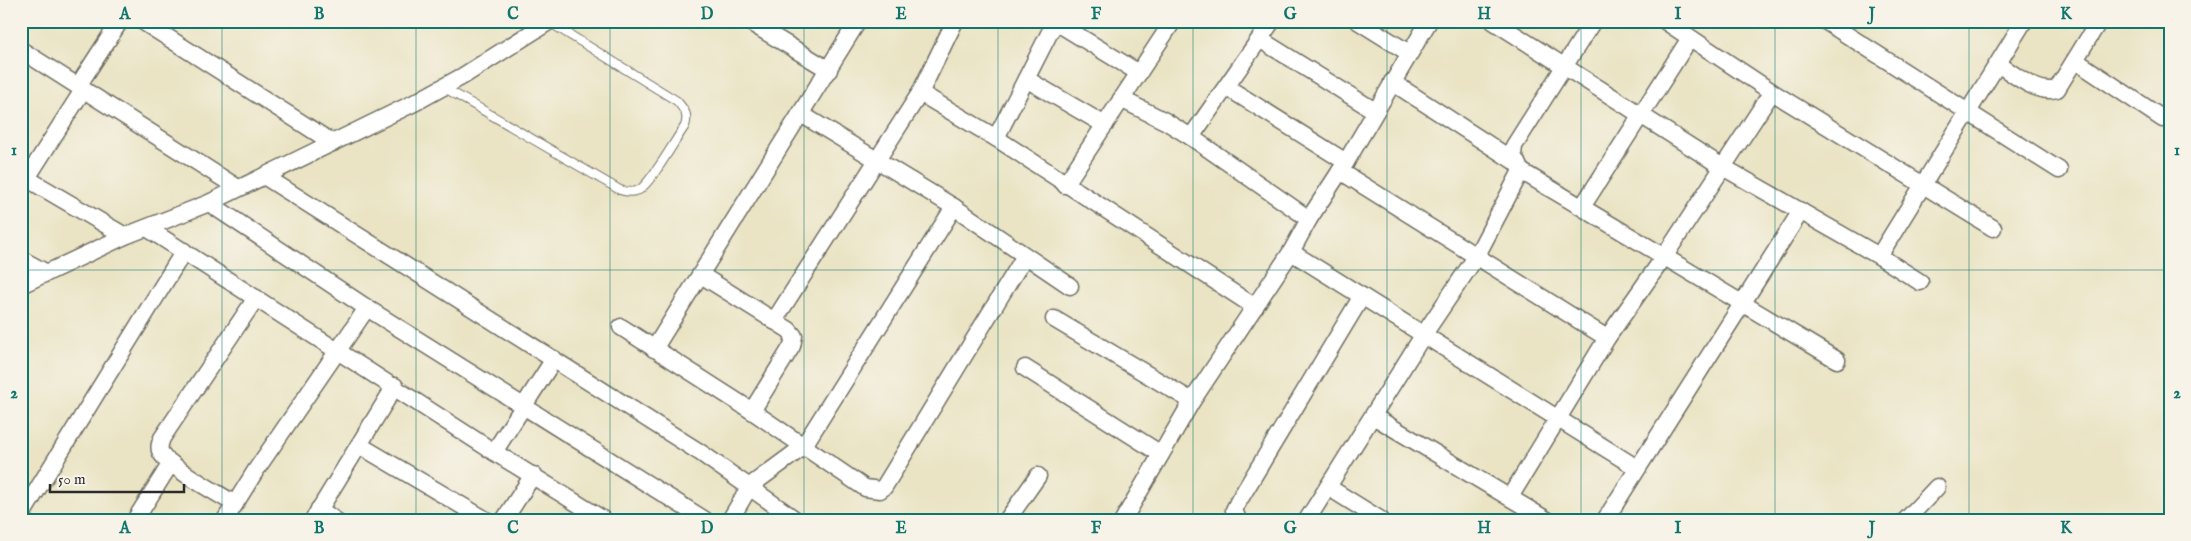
<svg xmlns="http://www.w3.org/2000/svg" width="2191" height="541" font-family="'IM FELL English',serif">
	<style>
		.lines { fill: none; stroke-linecap: round; stroke-linejoin: round }
		.lane-casing { stroke: #6e6c61; stroke-width: 10 }
		.street-casing { stroke: #6e6c61; stroke-width: 19 }
		.lane { stroke: #fff; stroke-width: 8 }
		.street { stroke: #fff; stroke-width: 16 }
		.grid { fill: none; stroke: #0f766e; stroke-width: 1; stroke-opacity: 0.55 }
		.neatline { fill: none; stroke: #0f766e; stroke-width: 2 }
		.grid-label { font-size: 16px; text-anchor: middle; font-weight: bold; fill: #0f766e }
	</style>
	<rect width="100%" height="100%" fill="#f7f3e8"/>
	<filter id="ink" filterUnits="userSpaceOnUse"><feTurbulence type="fractalNoise" baseFrequency=".02" numOctaves="2"/><feDisplacementMap in="SourceGraphic" scale="10" xChannelSelector="R" yChannelSelector="G"/><feConvolveMatrix kernelMatrix="1 2 1 2 8 2 1 2 1" color-interpolation-filters="sRGB"/></filter>
	<filter id="wash" filterUnits="userSpaceOnUse"><feTurbulence type="fractalNoise" baseFrequency=".0096" numOctaves="4" result="noise"/><feDisplacementMap in="SourceGraphic" scale="20" xChannelSelector="R" yChannelSelector="G"/><feGaussianBlur stdDeviation="1.12" result="paint"/><feColorMatrix in="noise" values="0 0 0 0 0 0 0 0 0 0 0 0 0 0 0 0 0 1.4 0 .05"/><feComposite in="paint" operator="in"/></filter>
	<g filter="url(#wash)">
		<rect width="100%" height="100%" fill="#eae4c5"/>
	</g>
	<g filter="url(#ink)">
		<g class="lines">
			<!-- lane casing -->
			<g class="lane-casing">
				<path id="lane" d="M 443,87 L 620,190 C 626,192 632,193 639,190 C 652,182 675,140 685,126 C 689,114 684,110 677,101 L 549,22"/>
			</g>
			<!-- street casing -->
			<g class="street-casing">
				<g id="street">
					<polyline points="142,21 333,143"/>
					<polyline points="748,21 829,70"/>
					<polyline points="1054,21 1139,73"/>
					<polyline points="1358,21 1409,53"/>
					<polyline points="1493,21 1721,166 1879,256 1920,282"/>
					<polyline points="1665,21 1772,92 1993,228"/>
					<polyline points="1825,21 2059,170"/>
					<polyline points="1261,40 1375,111"/>
					<polyline points="21,50 238,188"/>
					<polyline points="2076,61 2163,119"/>
					<path d="M 1998,64 C 2014,74 2037,95 2057,89 L 2099,21"/>
					<polyline points="1026,79 1105,125"/>
					<polyline points="1392,82 1517,163"/>
					<polyline points="78,86 120,21"/>
					<polyline points="1228,88 1346,162"/>
					<polyline points="920,93 996,138 1255,307"/>
					<polyline points="1121,99 1165,121 1191,137 1309,219"/>
					<polyline points="801,114 954,207 1070,286"/>
					<polyline points="1191,137 1272,21"/>
					<polyline points="996,138 1055,22"/>
					<polyline points="1340,171 1607,338"/>
					<polyline points="1521,171 1513,155 1514,146 1593,21"/>
					<polyline points="21,175 125,236"/>
					<polyline points="264,176 701,453 796,520"/>
					<polyline points="27,178 83,90"/>
					<polyline points="1065,185 1173,21"/>
					<polyline points="209,203 367,308 705,520"/>
					<polyline points="1582,207 1690,38"/>
					<polyline points="147,228 494,452 604,520"/>
					<polyline points="1291,252 1637,468"/>
					<polyline points="1879,256 2024,21"/>
					<polyline points="21,259 47,273"/>
					<polyline points="701,275 789,330 794,336 792,346 752,411"/>
					<polyline points="21,285 125,236 209,203 416,102 463,76 550,21"/>
					<polyline points="1054,319 1192,401"/>
					<polyline points="774,321 920,93 955,21"/>
					<polyline points="621,327 752,411 865,488 880,490 884,487 1025,256"/>
					<polyline points="654,349 858,21"/>
					<polyline points="1025,368 1161,454"/>
					<polyline points="1373,416 1547,520"/>
					<polyline points="359,445 486,520"/>
					<polyline points="494,452 554,359"/>
					<polyline points="1328,487 1381,520"/>
					<polyline points="1510,497 1607,338 1664,257 1772,92"/>
					<path d="M 235,504 C 219,494 169,467 161,453 C 158,448 160,443 162,438 L 256,298"/>
					<polyline points="319,509 335,520"/>
					<polyline points="21,516 184,251"/>
					<polyline points="135,520 171,463"/>
					<polyline points="225,520 256,470 367,308"/>
					<polyline points="313,520 395,386"/>
					<polyline points="504,520 533,475"/>
					<polyline points="730,520 750,486 803,447 954,207"/>
					<polyline points="1007,520 1038,476"/>
					<polyline points="1123,520 1192,401 1291,252 1309,219 1346,162 1429,21"/>
					<polyline points="1238,520 1234,510 1238,502 1362,296"/>
					<polyline points="1307,520 1424,334 1476,257 1521,171 1837,360"/>
					<polyline points="1605,520 1801,211"/>
					<polyline points="1906,520 1937,487"/>
				</g>
			</g>
			<!-- lane -->
			<use href="#lane" class="lane"/>
			<!-- street -->
			<use href="#street" class="street"/>
		</g>
	</g>
	<!-- grid -->
	<path class="grid" d="M 222,21 L 222,520M 416,21 L 416,520M 610,21 L 610,520M 804,21 L 804,520M 998,21 L 998,520M 1193,21 L 1193,520M 1387,21 L 1387,520M 1581,21 L 1581,520M 1775,21 L 1775,520M 1969,21 L 1969,520M 21,270 L 2170,270"/>
	<!-- margin -->
	<rect width="2191" height="541" fill="none" stroke="#f7f3e8" stroke-width="55"/>
	<!-- scale -->
	<path d="M50 484v8h134v-8" fill="none" stroke="#2b2b2b" stroke-width="2.5"/>
	<text x="58" y="484" font-size="15" fill="#2b2b2b" stroke="#f7f3e8" stroke-width="4" paint-order="stroke">50 m</text>
	<rect x="28" y="28" width="2136" height="486" class="neatline"/>
	<g class="grid-label">
		<text x="125" y="19">A</text>
		<text x="319" y="19">B</text>
		<text x="513" y="19">C</text>
		<text x="707" y="19">D</text>
		<text x="901" y="19">E</text>
		<text x="1096" y="19">F</text>
		<text x="1290" y="19">G</text>
		<text x="1484" y="19">H</text>
		<text x="1678" y="19">I</text>
		<text x="1872" y="19">J</text>
		<text x="2066" y="19">K</text>
		<text x="14" y="155">1</text>
		<text x="2177" y="155">1</text>
		<text x="14" y="398">2</text>
		<text x="2177" y="398">2</text>
		<text x="125" y="533">A</text>
		<text x="319" y="533">B</text>
		<text x="513" y="533">C</text>
		<text x="707" y="533">D</text>
		<text x="901" y="533">E</text>
		<text x="1096" y="533">F</text>
		<text x="1290" y="533">G</text>
		<text x="1484" y="533">H</text>
		<text x="1678" y="533">I</text>
		<text x="1872" y="533">J</text>
		<text x="2066" y="533">K</text>
	</g>
</svg>
